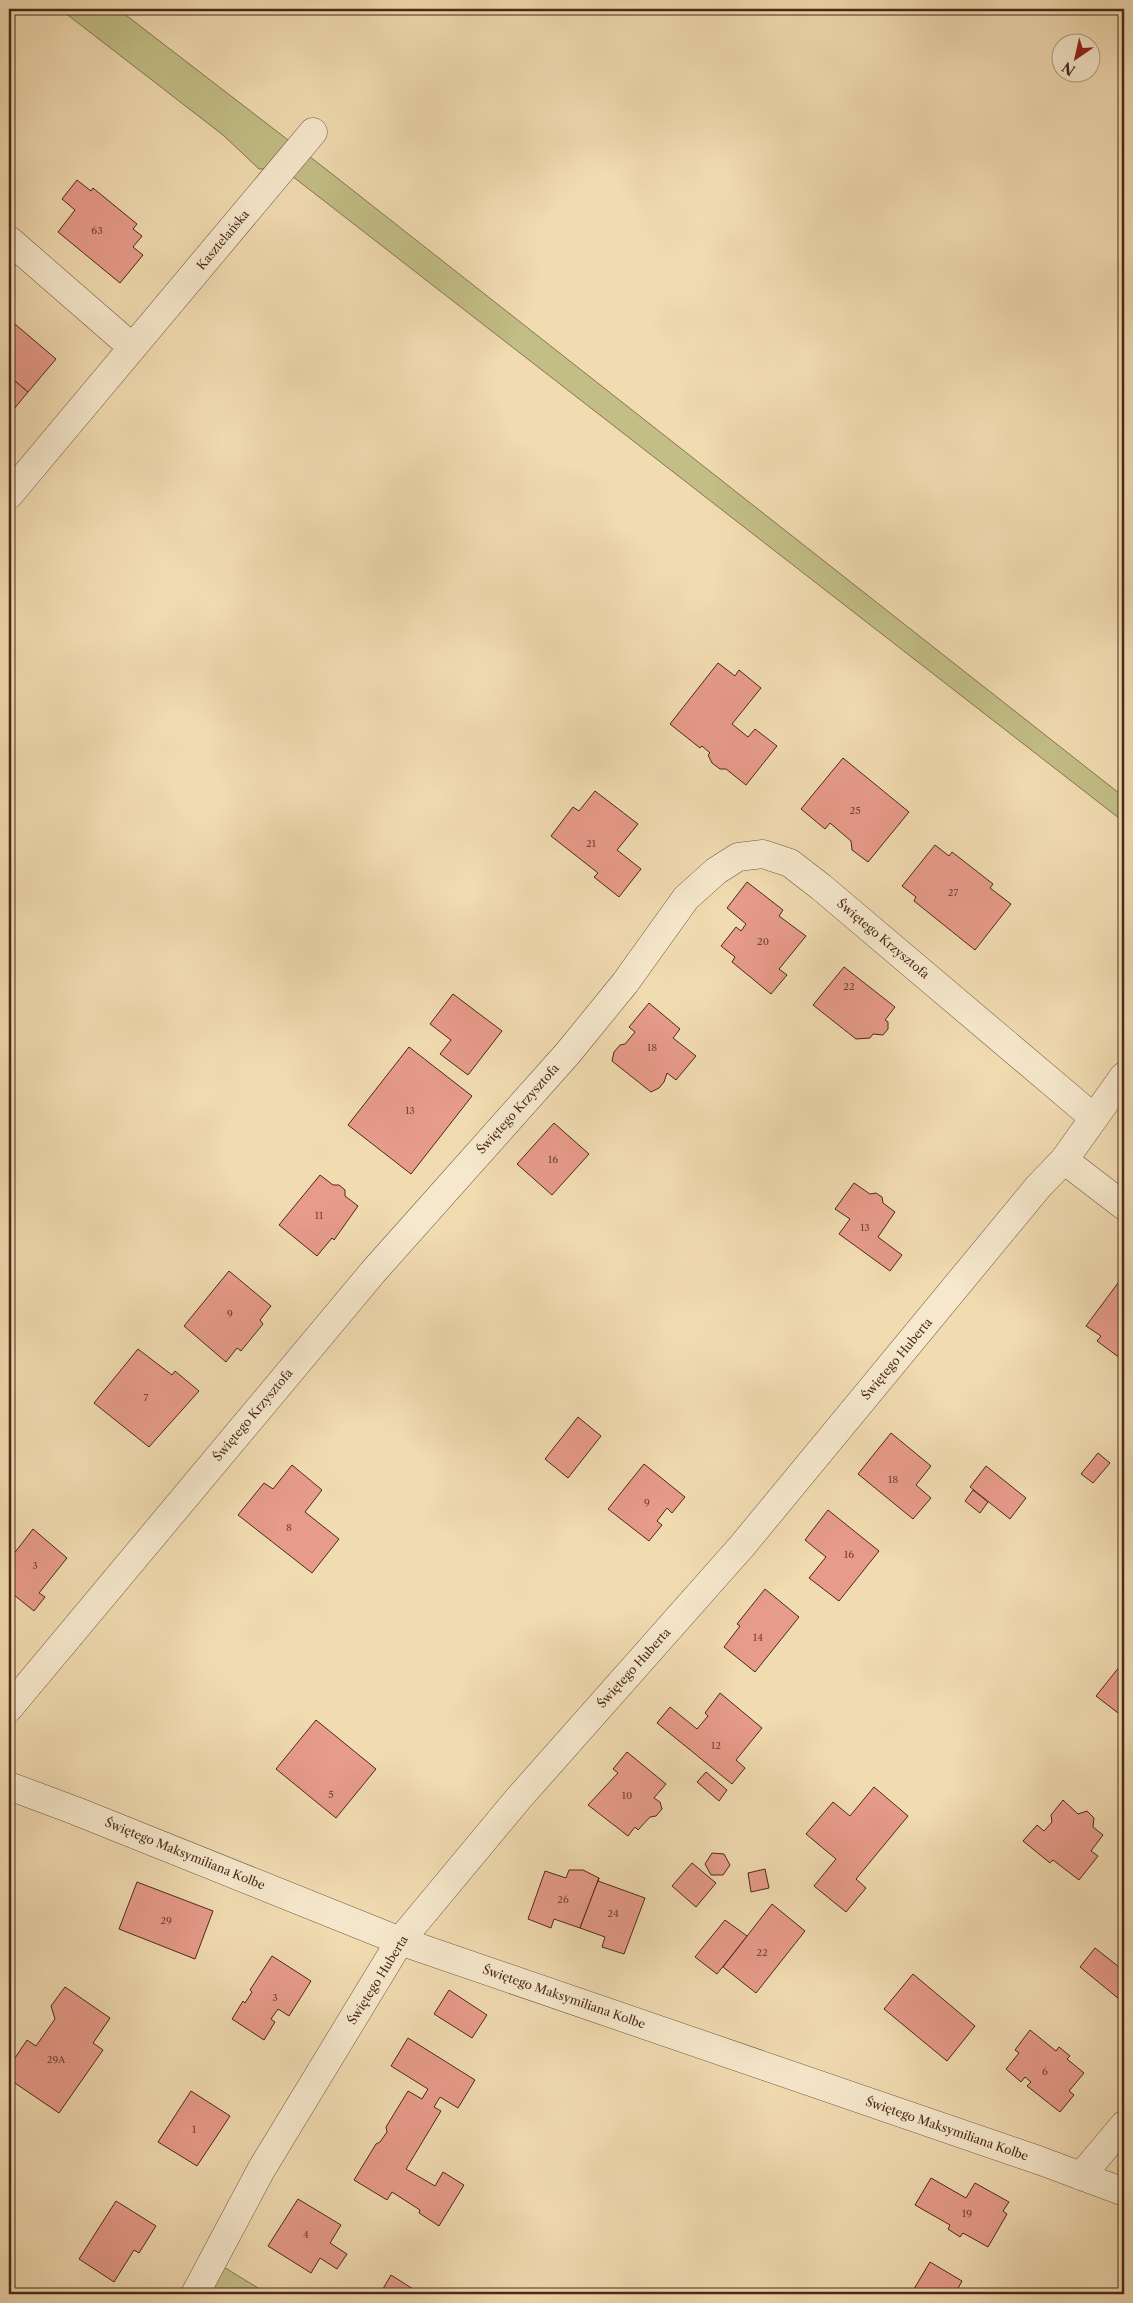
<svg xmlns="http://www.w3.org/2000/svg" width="1133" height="2303" font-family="'Libre Caslon Text',serif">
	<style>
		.green { fill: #c2be86; stroke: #86734f }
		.building { fill: #e79b8b; stroke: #4b2818 }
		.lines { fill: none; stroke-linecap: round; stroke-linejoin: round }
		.minor-casing { stroke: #74553e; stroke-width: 29 }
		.minor { stroke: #f6e8cc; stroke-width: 28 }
		.labels { text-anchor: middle; stroke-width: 5; stroke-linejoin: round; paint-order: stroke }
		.number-label { font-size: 10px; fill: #724535 }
		.street-label { font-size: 12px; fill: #4b2818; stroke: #f6e8cc }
	</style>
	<rect width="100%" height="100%" fill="#f1dbb1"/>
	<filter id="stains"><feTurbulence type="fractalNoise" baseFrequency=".004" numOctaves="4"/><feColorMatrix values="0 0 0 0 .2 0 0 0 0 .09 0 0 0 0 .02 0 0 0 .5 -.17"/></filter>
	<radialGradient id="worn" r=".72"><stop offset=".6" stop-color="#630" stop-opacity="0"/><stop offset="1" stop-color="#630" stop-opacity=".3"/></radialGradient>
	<!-- green -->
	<g class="green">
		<polygon points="60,9 118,9 327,170 1124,797 1124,822 283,169 259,169 223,135"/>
		<polygon points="222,2266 268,2294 210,2294"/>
	</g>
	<!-- building -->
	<g class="building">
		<polygon points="77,180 91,191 93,188 137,224 133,229 142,236 133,247 143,255 120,283 58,232 75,210 62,199"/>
		<polygon points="9,319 56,359 28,392 9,376"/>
		<polygon points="9,376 28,392 9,415"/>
		<polygon points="718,663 735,676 739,670 761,688 732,724 748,737 755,729 777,746 746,785 726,769 720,769 712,763 708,755 710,753 702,746 700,748 670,724"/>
		<polygon points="843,758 909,812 868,862 852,850 851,841 830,823 825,829 801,809"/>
		<polygon points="595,791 638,824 617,850 641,869 619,897 594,877 598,873 551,836 573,807 579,811"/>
		<polygon points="935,845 949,856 952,852 993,884 990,888 1011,904 975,950 914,901 916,897 902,886"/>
		<polygon points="747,882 783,910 779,916 806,936 779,969 787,975 771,994 732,962 735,957 721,946 736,927 741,931 746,924 727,908"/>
		<polygon points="844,967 895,1007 885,1020 888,1022 888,1029 883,1035 873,1034 870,1038 856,1039 813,1005"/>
		<polygon points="453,994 502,1031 468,1075 440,1054 451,1040 430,1024"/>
		<polygon points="649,1003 680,1029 673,1038 696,1056 676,1080 667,1073 664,1082 659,1088 651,1092 612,1061 614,1052 620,1045 625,1044 635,1032 629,1027"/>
		<polygon points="409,1047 472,1096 411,1174 348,1125"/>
		<polygon points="554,1123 589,1154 552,1195 517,1164"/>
		<polygon points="320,1175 333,1185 339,1185 345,1190 345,1196 358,1206 334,1240 332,1238 317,1256 279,1225"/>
		<polygon points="854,1183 870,1194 876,1193 882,1197 883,1203 895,1212 878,1237 902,1255 890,1271 839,1234 850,1219 835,1209"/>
		<polygon points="229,1271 271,1306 260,1320 263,1324 241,1351 237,1348 226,1362 184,1326"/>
		<polygon points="1121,1279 1124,1281 1124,1361 1097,1341 1101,1336 1086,1326"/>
		<polygon points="138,1349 172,1375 175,1371 199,1391 149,1447 94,1403"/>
		<polygon points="578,1417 601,1436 568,1478 545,1459"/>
		<polygon points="891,1433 931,1466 916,1485 931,1498 913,1519 858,1474"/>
		<polygon points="1098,1453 1110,1463 1093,1483 1081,1474"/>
		<polygon points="644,1464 685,1497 672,1513 667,1508 657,1521 662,1525 649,1541 608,1509"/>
		<polygon points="292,1465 322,1490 305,1512 339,1539 312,1573 238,1515 264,1483 273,1489"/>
		<polygon points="986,1466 1026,1498 1010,1519 970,1487"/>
		<polygon points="973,1490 988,1502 980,1513 965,1501"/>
		<polygon points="828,1510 879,1551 839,1601 809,1578 826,1557 805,1540"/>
		<polygon points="33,1529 67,1558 39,1593 45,1597 34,1611 9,1591 9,1576 12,1573 9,1570 9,1560"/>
		<polygon points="765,1589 799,1617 755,1672 724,1647 740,1626 737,1624"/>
		<polygon points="1124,1661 1124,1713 1122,1716 1096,1696"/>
		<polygon points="720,1693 762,1728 736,1760 745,1768 732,1784 657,1723 670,1707 697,1729 708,1716 705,1713"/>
		<polygon points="316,1720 376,1769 336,1818 276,1769"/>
		<polygon points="627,1752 666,1784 654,1798 660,1802 662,1809 656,1816 650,1817 638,1830 635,1827 628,1836 588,1805 618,1773 613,1769"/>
		<polygon points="706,1772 727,1790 719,1801 697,1782"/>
		<polygon points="874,1787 908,1816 856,1879 866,1888 846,1912 814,1886 836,1859 806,1834 833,1802 850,1816"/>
		<polygon points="1063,1800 1078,1814 1087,1811 1094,1818 1093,1827 1103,1835 1091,1851 1098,1856 1079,1880 1053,1860 1050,1863 1023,1841 1037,1825 1044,1831 1052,1822 1051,1815"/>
		<polygon points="712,1853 724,1854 730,1865 723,1875 711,1875 705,1864"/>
		<polygon points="692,1863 716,1883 696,1907 672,1886"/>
		<polygon points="765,1869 769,1888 751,1892 748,1873"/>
		<polygon points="569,1870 583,1870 599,1878 580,1928 554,1919 551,1928 528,1919 545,1871 566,1878"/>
		<polygon points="599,1878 598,1881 645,1898 624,1954 602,1947 605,1937 580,1928"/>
		<polygon points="137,1882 213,1911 195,1959 119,1929"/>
		<polygon points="772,1904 805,1931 756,1993 723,1967"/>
		<polygon points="725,1920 747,1936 717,1974 695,1957"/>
		<polygon points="1095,1948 1124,1971 1124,2003 1080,1967"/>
		<polygon points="272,1956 311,1981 289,2016 278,2009 271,2019 275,2022 264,2040 232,2019 243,2001 245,2003 252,1992 250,1990"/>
		<polygon points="913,1974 975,2026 947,2061 884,2009"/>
		<polygon points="65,1987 110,2018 93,2043 103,2050 59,2113 9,2079 9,2067 27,2040 36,2046 55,2019 51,2006"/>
		<polygon points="449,1990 487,2015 472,2038 434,2014"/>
		<polygon points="1030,2030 1056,2051 1059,2047 1070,2056 1067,2059 1084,2073 1069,2091 1074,2095 1060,2112 1027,2086 1031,2082 1025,2077 1021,2082 1006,2069 1019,2053 1015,2050"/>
		<polygon points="408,2038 475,2080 458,2108 440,2097 434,2107 441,2111 406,2169 435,2186 443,2172 464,2185 439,2226 419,2213 420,2210 392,2192 387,2200 354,2180 376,2144 380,2142 387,2132 386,2127 408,2091 422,2099 428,2089 391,2066"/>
		<polygon points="191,2091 230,2116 197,2166 158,2142"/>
		<polygon points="931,2178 966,2198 975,2183 1009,2202 1003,2211 1007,2214 988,2247 963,2233 960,2237 948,2229 950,2225 915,2205"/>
		<polygon points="298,2199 341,2225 330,2243 347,2254 337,2269 320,2258 311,2273 268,2246"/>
		<polygon points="116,2201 156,2226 139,2253 134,2250 114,2282 79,2259"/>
		<polygon points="930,2262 962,2281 955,2294 911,2294"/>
		<polygon points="391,2275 413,2289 410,2294 380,2294"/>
	</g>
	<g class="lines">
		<!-- minor casing -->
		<g class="minor-casing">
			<g id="minor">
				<polyline points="9,240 132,347"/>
				<polyline points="9,495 313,132"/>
				<polyline points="1064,1160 1124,1206"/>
				<polyline points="9,1708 373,1272 568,1053 625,983 686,898 716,871 738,857 763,854 790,863 821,887 1094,1118"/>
				<polyline points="9,1786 76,1811 400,1941 1041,2161 1124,2192"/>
				<polyline points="1081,2176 1124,2125"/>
				<polyline points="195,2294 261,2170 400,1941 518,1799 742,1546 1038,1187 1064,1160 1124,1076"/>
			</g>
		</g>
		<!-- minor -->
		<use href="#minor" class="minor"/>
	</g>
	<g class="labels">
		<!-- number labels -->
		<g class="number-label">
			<text x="97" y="234">63</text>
			<text x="855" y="814">25</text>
			<text x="591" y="847">21</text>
			<text x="953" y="896">27</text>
			<text x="763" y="945">20</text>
			<text x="849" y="990">22</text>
			<text x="652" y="1051">18</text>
			<text x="410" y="1114">13</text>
			<text x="553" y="1163">16</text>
			<text x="319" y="1219">11</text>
			<text x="865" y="1231">13</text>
			<text x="230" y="1317">9</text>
			<text x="146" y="1401">7</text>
			<text x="893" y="1483">18</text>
			<text x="647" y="1506">9</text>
			<text x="289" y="1531">8</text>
			<text x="849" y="1558">16</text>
			<text x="35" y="1569">3</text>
			<text x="758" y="1641">14</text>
			<text x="716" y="1749">12</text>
			<text x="331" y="1798">5</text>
			<text x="627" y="1799">10</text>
			<text x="563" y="1903">26</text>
			<text x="613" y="1917">24</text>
			<text x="166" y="1924">29</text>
			<text x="762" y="1956">22</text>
			<text x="275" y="2001">3</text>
			<text x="56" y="2063">29A</text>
			<text x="1045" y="2075">6</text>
			<text x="194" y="2133">1</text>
			<text x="967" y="2217">19</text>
			<text x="306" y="2238">4</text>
		</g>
		<!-- street labels -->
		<g class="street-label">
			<text transform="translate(223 240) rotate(-50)" y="4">Kasztelańska</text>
			<text transform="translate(883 939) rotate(40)" y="4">Świętego Krzysztofa</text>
			<text transform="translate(518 1109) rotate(-48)" y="4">Świętego Krzysztofa</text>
			<text transform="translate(897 1359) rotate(-50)" y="4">Świętego Huberta</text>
			<text transform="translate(253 1415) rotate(-50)" y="4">Świętego Krzysztofa</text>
			<text transform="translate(634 1668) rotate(-48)" y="4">Świętego Huberta</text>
			<text transform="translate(185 1854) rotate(22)" y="4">Świętego Maksymiliana Kolbe</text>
			<text transform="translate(378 1980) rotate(-58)" y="4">Świętego Huberta</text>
			<text transform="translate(564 1997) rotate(19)" y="4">Świętego Maksymiliana Kolbe</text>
			<text transform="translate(947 2129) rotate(19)" y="4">Świętego Maksymiliana Kolbe</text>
		</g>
	</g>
	<!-- margin -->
	<rect width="1133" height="2303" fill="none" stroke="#f1dbb1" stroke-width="30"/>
	<rect x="10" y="10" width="1113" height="2283" fill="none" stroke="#4b2818" stroke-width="2.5"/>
	<rect x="15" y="15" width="1103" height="2273" fill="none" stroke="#4b2818"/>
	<!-- north arrow -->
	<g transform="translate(1076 58) rotate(214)"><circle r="24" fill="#f6e8cc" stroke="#b29b84"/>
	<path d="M0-4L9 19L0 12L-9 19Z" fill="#8f2418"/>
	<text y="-8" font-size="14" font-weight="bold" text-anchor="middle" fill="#4b2818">N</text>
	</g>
	<rect width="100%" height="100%" filter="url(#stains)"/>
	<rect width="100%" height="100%" fill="url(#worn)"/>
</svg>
